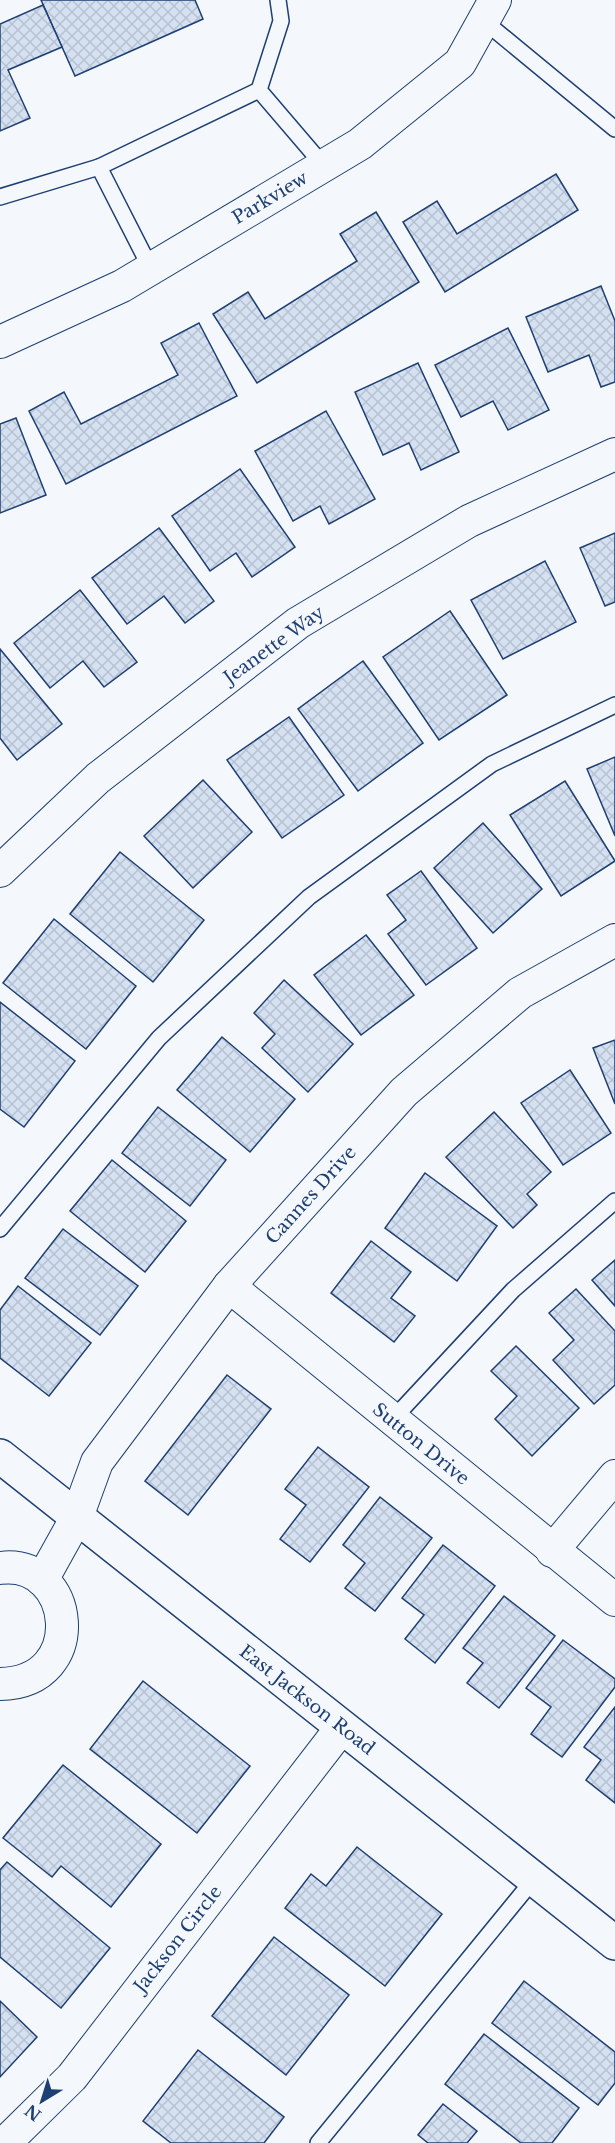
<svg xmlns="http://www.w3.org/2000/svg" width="615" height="2143" font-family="'Libre Baskerville',serif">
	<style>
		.building { fill: url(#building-cross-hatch); stroke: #1d3f73; stroke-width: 1.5 }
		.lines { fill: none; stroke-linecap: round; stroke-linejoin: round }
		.service-casing { stroke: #1d3f73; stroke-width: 18 }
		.minor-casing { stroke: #1d3f73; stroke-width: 34 }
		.tertiary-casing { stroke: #1d3f73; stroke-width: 36 }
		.service { stroke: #f4f7fb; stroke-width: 15 }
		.minor { stroke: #f4f7fb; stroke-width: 32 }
		.tertiary { stroke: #f4f7fb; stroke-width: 33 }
		.labels { text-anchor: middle; stroke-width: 4.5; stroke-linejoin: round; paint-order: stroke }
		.street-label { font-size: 18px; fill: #1d3f73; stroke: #f4f7fb }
	</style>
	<defs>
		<pattern id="building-cross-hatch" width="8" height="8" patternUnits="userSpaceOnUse" patternTransform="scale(1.5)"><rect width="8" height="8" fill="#d5e0f0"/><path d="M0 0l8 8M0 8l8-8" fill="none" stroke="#b6c1d1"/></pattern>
	</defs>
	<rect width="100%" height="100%" fill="#f4f7fb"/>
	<!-- building -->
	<g class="building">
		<polygon points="41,0 195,0 203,19 75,76"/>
		<polygon points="43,5 62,47 8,70 30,118 0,131 0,24"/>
		<polygon points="556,174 578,210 445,292 403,222 437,201 457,234"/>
		<polygon points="376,212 419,282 257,383 213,314 248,292 265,319 357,261 340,234"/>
		<polygon points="601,286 615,321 615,382 601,387 589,355 548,372 526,317"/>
		<polygon points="199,323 237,396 66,484 29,411 64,392 81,424 178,375 161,343"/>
		<polygon points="508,328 549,410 508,430 493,401 461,417 435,365"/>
		<polygon points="418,363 459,452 421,470 409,443 383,455 355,392"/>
		<polygon points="326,411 375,499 329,524 320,506 293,521 255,451"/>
		<polygon points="16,418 46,495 0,513 0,424"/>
		<polygon points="240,469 295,547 252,577 236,553 210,571 172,516"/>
		<polygon points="159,528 214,601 185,623 164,596 127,624 92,578"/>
		<polygon points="615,533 615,602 605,606 580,548"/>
		<polygon points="545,561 576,622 503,659 471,600"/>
		<polygon points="80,590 137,662 104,687 83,661 50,688 14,643"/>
		<polygon points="450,611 507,695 439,740 383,657"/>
		<polygon points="0,649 62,724 17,760 0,738"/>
		<polygon points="363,661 423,743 358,791 298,709"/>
		<polygon points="289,717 344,795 282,838 227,760"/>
		<polygon points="615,757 615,836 587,769"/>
		<polygon points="203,780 252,832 193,888 144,836"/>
		<polygon points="565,781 615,861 561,896 510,815"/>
		<polygon points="483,823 542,889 493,933 434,868"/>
		<polygon points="120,852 204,920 153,982 70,914"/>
		<polygon points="421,871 477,948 426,985 388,934 406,920 387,895"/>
		<polygon points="54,919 136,986 86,1049 3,983"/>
		<polygon points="366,935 414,995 361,1035 314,975"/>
		<polygon points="284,980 353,1044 308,1092 262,1048 275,1034 254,1013"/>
		<polygon points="0,1002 75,1061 24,1127 0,1109"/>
		<polygon points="222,1037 295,1099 250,1152 177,1090"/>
		<polygon points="615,1040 615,1104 593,1048"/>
		<polygon points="570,1070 611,1133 563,1165 521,1103"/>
		<polygon points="158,1107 226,1160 190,1206 122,1153"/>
		<polygon points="494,1112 551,1172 527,1194 537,1205 513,1228 446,1157"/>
		<polygon points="112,1160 186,1221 145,1272 70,1211"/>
		<polygon points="425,1173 497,1226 457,1281 385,1228"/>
		<polygon points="63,1229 138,1286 100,1335 25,1278"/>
		<polygon points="371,1241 411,1272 391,1298 415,1316 394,1342 331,1293"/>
		<polygon points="615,1260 615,1306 592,1280"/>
		<polygon points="18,1286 91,1343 49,1396 0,1358 0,1310"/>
		<polygon points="576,1289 615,1331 615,1385 594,1404 553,1360 574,1340 549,1313"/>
		<polygon points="516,1346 579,1408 532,1456 495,1419 517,1396 491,1371"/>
		<polygon points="227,1375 271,1409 188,1515 145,1481"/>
		<polygon points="318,1447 369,1487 310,1562 280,1539 306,1505 285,1489"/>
		<polygon points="380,1497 432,1538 375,1611 345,1588 365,1563 343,1545"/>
		<polygon points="443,1545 495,1586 435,1663 405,1639 424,1615 402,1598"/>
		<polygon points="504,1596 555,1636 499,1708 467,1683 483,1663 463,1648"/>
		<polygon points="563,1640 615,1679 615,1687 562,1757 531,1734 551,1707 526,1688"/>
		<polygon points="143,1681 250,1766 197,1833 90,1749"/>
		<polygon points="615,1707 615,1803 586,1780 601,1760 584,1747"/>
		<polygon points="63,1765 161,1844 111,1907 61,1866 52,1877 3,1838"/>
		<polygon points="357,1847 442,1914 385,1986 285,1908 311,1874 326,1886"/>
		<polygon points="7,1862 110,1948 61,2008 0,1957 0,1870"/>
		<polygon points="274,1937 349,1995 286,2075 212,2016"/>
		<polygon points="524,1981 615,2052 615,2083 598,2105 492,2023"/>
		<polygon points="0,2001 37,2037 0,2077"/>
		<polygon points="484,2034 579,2108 552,2143 521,2143 445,2084"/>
		<polygon points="198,2050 284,2117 264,2143 171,2143 143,2121"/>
		<polygon points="443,2104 477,2131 467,2143 428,2143 418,2135"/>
	</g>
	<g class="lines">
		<!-- service casing -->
		<g class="service-casing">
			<g id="service">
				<polyline points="278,0 281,21 259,90 324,166"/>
				<polyline points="484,21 615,129"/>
				<polyline points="0,197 99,167"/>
				<polyline points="151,269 99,167 259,90"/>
				<polyline points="0,1229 159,1038 309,897 492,764 615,705"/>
				<polyline points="392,1420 513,1290 615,1201"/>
				<polyline points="318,2143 534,1879"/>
			</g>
		</g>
		<!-- minor casing -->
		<g class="minor-casing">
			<g id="minor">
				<polyline points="0,342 122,286 360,144 460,63 495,0"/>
				<polyline points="0,871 98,778 298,623 469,521 615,454"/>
				<polyline points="229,1286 615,1600"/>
				<polyline points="552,1551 615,1476"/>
				<path d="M 0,1568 C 75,1558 90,1683 0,1684"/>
				<polyline points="42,1580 77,1517 97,1462 229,1286 404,1092 520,993 615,940"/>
				<polyline points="5,2143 72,2077 342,1727"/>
			</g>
		</g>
		<!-- tertiary casing -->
		<g class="tertiary-casing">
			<polyline id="tertiary" points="0,1456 615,1943"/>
		</g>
		<!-- service -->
		<use href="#service" class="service"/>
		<!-- minor -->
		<use href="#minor" class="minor"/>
		<!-- tertiary -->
		<use href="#tertiary" class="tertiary"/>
	</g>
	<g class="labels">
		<!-- street labels -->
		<g class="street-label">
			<text transform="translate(270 198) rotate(-31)" y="6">Parkview</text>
			<text transform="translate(274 645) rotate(-36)" y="6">Jeanette Way</text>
			<text transform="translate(311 1195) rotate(-48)" y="6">Cannes Drive</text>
			<text transform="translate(421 1444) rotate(39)" y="6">Sutton Drive</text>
			<text transform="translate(307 1700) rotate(38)" y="6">East Jackson Road</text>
			<text transform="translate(178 1939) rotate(-52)" y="6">Jackson Circle</text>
		</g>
	</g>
	<!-- north arrow -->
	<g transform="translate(42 2101) rotate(218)" stroke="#f4f7fb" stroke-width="4.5" paint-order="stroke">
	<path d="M0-4.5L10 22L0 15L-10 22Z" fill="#1d3f73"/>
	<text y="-9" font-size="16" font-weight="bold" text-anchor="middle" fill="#1d3f73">N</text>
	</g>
</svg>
